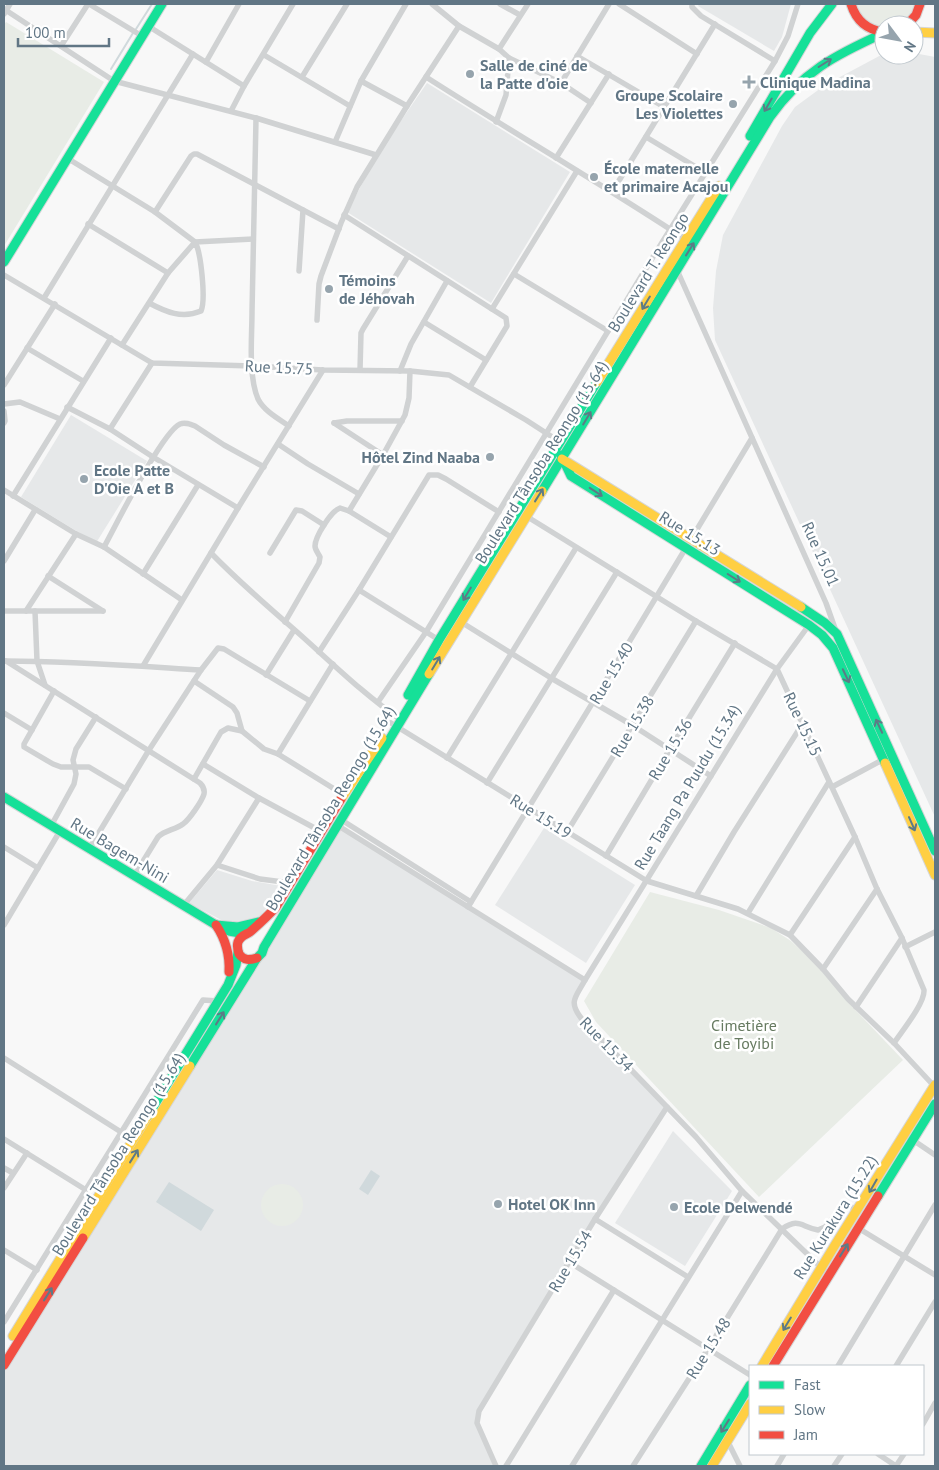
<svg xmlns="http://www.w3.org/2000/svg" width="939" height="1470" font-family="'PT Sans',sans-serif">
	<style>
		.built { fill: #e6e8e9 }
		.green { fill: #e8ece6 }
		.water { fill: #d0d9dc }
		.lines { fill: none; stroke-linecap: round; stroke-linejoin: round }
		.stream { stroke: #d0d9dc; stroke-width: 2 }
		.fast-casing { stroke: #d5d6d7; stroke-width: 11 }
		.slow-casing { stroke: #d5d6d7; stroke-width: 11 }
		.jam-casing { stroke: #d5d6d7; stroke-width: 11 }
		.street { stroke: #d0d2d3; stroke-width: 5.5 }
		.fast { stroke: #16e098; stroke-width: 9 }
		.slow { stroke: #ffcf43; stroke-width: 9 }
		.jam { stroke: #f24e42; stroke-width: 9 }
		.oneway { stroke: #5d7b86 }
		.poi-dot { fill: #96a4ad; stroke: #fff; stroke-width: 2 }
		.labels { text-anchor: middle; stroke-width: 5; stroke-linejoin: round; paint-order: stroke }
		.poi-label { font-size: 16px; font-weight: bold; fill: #617685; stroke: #fff; text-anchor: start }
		.street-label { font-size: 16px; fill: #617685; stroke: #fff }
		.park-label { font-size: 16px; fill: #677b61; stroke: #fff }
	</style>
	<rect width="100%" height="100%" fill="#f8f8f8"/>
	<!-- built -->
	<g class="built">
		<polygon points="699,4 791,4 782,37 774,51 698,6"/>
		<polygon points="914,53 935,57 935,817 715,340 713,308 716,271 723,235 782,126 795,107 825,85 883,54 884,55 914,55"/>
		<polygon points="427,83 570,172 491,303 347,212 378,154"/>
		<polygon points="71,415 147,461 96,543 21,497"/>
		<polygon points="337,825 585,980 575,998 574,1009 667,1107 617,1184 477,1419 497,1466 4,1466 4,1365"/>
		<polygon points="544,828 635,885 586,963 495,905"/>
		<polygon points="217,870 252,881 281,886 268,906 260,916 247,923 227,923 189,903"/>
		<polygon points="673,1131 732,1191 685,1266 615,1223"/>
	</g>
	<!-- green -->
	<g class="green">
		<path d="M 854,4 L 916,4 C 914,11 908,21 901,24 C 897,26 889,25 884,25 L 884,29 L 867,23 Z"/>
		<polygon points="6,22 104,82 4,246 4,25"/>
		<polygon points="650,892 719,910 771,928 791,941 816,964 846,1000 903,1060 759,1197 596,1022 584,1001"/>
		<circle cx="282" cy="1205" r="21"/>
	</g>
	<!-- water -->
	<g class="water">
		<polygon points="371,1170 380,1176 368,1195 359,1189"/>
		<polygon points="169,1182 214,1210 201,1231 156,1202"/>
	</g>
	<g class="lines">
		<!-- stream -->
		<g class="stream">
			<polyline points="136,29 152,4"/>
			<polyline points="111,69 133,33"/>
		</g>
		<!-- fast casing -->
		<g class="fast-casing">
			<g id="fast">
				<polyline points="750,136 810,33 832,4"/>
				<polyline points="4,262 162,4"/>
				<polyline points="561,455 571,476 809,625 822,635 833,648 885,763"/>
				<path d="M 542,491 L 770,117 C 802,72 835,55 884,33"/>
				<polyline points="801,607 825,623 837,634 935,851"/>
				<polyline points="408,695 439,640 597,382"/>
				<polyline points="4,797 216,925 229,931 245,934"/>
				<polyline points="216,925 238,927 259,922"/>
				<polyline points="190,1066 257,958 262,953 264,947 429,674"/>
				<polyline points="147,1117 228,985 236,965 238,952"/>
				<polyline points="878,1196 935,1104"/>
				<polyline points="701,1466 750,1385"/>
			</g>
		</g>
		<!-- slow casing -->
		<g class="slow-casing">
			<g id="slow">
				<polyline points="914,32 935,33"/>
				<polyline points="597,382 719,186"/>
				<polyline points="562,459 801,607"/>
				<polyline points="429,674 542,491"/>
				<polyline points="885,763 935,875"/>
				<polyline points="341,799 382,738"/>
				<polyline points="83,1238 190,1066"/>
				<polyline points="13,1336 147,1117"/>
				<polyline points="762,1366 835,1245 935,1085"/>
				<polyline points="712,1466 750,1404"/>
			</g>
		</g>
		<!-- jam casing -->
		<g class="jam-casing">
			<g id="jam">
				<path d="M 851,4 C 856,20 867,30 884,32"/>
				<polyline points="907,25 916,15 920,4"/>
				<path d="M 216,925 C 226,940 230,954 229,972"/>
				<path d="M 257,958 C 250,960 244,961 239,954 C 238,951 237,945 238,942 C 240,936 245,935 250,932 C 259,924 268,916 276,907 L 341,799"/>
				<polyline points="4,1365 83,1238"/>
				<polyline points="773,1366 878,1196"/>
			</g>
		</g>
		<!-- street -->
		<g class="street">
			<polyline points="89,4 142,36"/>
			<polyline points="432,4 459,26 499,49 509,58 506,95 496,122"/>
			<polyline points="500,4 520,15"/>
			<polyline points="619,4 697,54"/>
			<polyline points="692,4 692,7 701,16 775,61"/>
			<polyline points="4,9 114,81 256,118 376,155"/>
			<polyline points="4,14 10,4"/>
			<polyline points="148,26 244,86"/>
			<polyline points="61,46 88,4"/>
			<polyline points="499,49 528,4"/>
			<polyline points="264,55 350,106"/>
			<polyline points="577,56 664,107"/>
			<polyline points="509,58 561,83 591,103"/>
			<polyline points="206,62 239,4"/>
			<polyline points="302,77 347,4"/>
			<path d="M 426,77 C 512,132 600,183 685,239"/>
			<polyline points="361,81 407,106"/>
			<polyline points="561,83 609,4"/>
			<polyline points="231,111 244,86 293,4"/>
			<path d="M 256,118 C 255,183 253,248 252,312 C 252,338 248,375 258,399 C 264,411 279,419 289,426"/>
			<polyline points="646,137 706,173"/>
			<polyline points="335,142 361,81 406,4"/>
			<polyline points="67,158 155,212 195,242 253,239"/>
			<polyline points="556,158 609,74"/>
			<polyline points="612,192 715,24"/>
			<polyline points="155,212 191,156 194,154 197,154 339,229"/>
			<polyline points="344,215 506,318 507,326 470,387"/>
			<polyline points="88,224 168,273"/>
			<polyline points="677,270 826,603 837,634"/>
			<polyline points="299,271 303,210"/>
			<polyline points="514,274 608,331"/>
			<polyline points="4,275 152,363 252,366 323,370 410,371 449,375 526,420 560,442"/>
			<polyline points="44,298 193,54"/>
			<polyline points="492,309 577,171"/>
			<polyline points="317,320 319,284 321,276 341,223 357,187 407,106 459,26"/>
			<polyline points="424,322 486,360"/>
			<path d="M 122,345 L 168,273 L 195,242 C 201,252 206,300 201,311 C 182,319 166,312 149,303"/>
			<polyline points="27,348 83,381"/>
			<polyline points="360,370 361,333 363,329 408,256"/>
			<polyline points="400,371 411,344 447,281"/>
			<polyline points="4,385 55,304"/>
			<polyline points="4,404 20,402 60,419"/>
			<polyline points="67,407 110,429 153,457 238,508"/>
			<polyline points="4,411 5,421 4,423"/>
			<polyline points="334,423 347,421 402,421"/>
			<polyline points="334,423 383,455"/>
			<polyline points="110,429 152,363"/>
			<polyline points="278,444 308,464 359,494"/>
			<polyline points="4,490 76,534 104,547 182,600"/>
			<polyline points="13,496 111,338"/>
			<polyline points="349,511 383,455 405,415 409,398 410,371"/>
			<path d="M 526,516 L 696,621 L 777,669 L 855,837 L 877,889 L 902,938 L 924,990 C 925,1003 902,1031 894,1043"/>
			<path d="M 104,547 C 116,525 162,432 180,424 C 185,422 190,424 195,426 L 224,445 L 264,467"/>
			<path d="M 211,553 C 238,581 267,606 296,631 C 330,661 363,694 401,720"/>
			<polyline points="270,553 296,510 302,511 324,525"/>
			<polyline points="4,561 35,510"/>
			<polyline points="143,574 198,485"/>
			<polyline points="48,576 103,611"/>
			<polyline points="359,590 439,640"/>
			<polyline points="4,611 103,611"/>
			<polyline points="26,611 76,534"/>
			<polyline points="35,611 37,661 45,685"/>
			<path d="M 285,622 L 319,563 L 320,557 C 318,553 315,550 315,546 C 315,537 331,511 340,508 L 349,511 L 391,537"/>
			<polyline points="461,622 551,678 632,725 711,776"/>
			<path d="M 809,625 L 777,669 L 585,980 C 576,997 568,1001 581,1018 L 696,1137 L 742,1191 L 829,1275"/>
			<polyline points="319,652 359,590 429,475 438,475 446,479 499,512"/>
			<path d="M 6,661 L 200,783 C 203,786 205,789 204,794 C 202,801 189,820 183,824 C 175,830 165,830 158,837 L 134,876"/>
			<path d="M 6,661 C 71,661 136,666 201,670"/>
			<polyline points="143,666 238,508 323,370"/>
			<polyline points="266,675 294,630"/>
			<polyline points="194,681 233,707 237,713 242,731 264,749 278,754 344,795"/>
			<polyline points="54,691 24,744 24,747 53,764 61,767 89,767 126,789"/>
			<polyline points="378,702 426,632 648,265 775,61 788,36 798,4"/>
			<polyline points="4,713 32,730"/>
			<polyline points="391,723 647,881 738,909 790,935 823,969 848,999 894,1043 934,1086"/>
			<polyline points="278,754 333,664"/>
			<polyline points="447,758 576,548"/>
			<polyline points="203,764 259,798 322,832"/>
			<polyline points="194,779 221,732 228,728 242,731"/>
			<polyline points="487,783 617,572"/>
			<polyline points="832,787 886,758"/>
			<polyline points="340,819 471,902"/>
			<polyline points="337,825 585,980"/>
			<polyline points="51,826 74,784 76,774 73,760 76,749 96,717"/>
			<polyline points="567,832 696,621"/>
			<polyline points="4,847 38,868"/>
			<polyline points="89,849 149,750 201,670 218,648 224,649 310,701"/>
			<polyline points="606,856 670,749 735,643"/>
			<polyline points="217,865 260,879 291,883"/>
			<polyline points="696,896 734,832 803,723"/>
			<polyline points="183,906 217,865 259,798"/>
			<polyline points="468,907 593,702 752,438"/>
			<polyline points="748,913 829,782"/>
			<polyline points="4,925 60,831"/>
			<polyline points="790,935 855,837"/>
			<polyline points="905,947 935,932"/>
			<polyline points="823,969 877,889"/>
			<polyline points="856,1007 902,938"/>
			<polyline points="4,1058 121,1132"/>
			<polyline points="904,1134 935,1155"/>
			<polyline points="4,1139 86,1190"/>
			<polyline points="4,1168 13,1173"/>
			<polyline points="4,1188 27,1153"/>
			<polyline points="595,1219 688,1277"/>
			<polyline points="858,1228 935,1275"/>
			<polyline points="4,1250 37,1270"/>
			<polyline points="569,1262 750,1375"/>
			<polyline points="4,1322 203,1000 218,1001"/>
			<polyline points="838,1366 935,1205"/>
			<polyline points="896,1366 935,1302"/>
			<polyline points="923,1424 935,1403"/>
			<polyline points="727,1440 740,1466"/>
			<polyline points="878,1454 896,1466"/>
			<polyline points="496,1466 477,1423 479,1411 595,1219 667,1107"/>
			<polyline points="506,1466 614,1290"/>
			<polyline points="572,1466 742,1191"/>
			<path d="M 633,1466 L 708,1349 L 782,1229 C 799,1217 801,1227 818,1230 L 825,1227 L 845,1204 L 858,1210"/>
			<polyline points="777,1466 784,1454"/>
			<polyline points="834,1466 842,1454"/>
			<polyline points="896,1466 904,1454"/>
		</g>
		<!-- fast -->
		<use href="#fast" class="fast"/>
		<!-- slow -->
		<use href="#slow" class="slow"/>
		<!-- jam -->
		<use href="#jam" class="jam"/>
	</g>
	<!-- one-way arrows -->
	<defs><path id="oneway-shaft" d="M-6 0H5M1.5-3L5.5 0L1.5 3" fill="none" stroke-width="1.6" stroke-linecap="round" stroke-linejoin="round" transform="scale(1.25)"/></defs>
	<g class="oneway">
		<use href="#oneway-shaft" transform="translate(825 63) rotate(-32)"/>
		<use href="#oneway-shaft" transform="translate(768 105) rotate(120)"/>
		<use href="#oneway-shaft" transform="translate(690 249) rotate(-58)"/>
		<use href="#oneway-shaft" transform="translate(646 303) rotate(121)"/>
		<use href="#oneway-shaft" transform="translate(587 418) rotate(-59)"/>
		<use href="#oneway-shaft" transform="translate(596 492) rotate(33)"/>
		<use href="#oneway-shaft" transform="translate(539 495) rotate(-58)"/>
		<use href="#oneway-shaft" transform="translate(734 578) rotate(32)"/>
		<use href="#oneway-shaft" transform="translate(467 594) rotate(121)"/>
		<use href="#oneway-shaft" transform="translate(436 663) rotate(-59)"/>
		<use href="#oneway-shaft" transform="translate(846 676) rotate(65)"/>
		<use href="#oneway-shaft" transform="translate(879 726) rotate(-115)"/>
		<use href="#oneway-shaft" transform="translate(912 824) rotate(66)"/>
		<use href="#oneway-shaft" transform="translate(220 1018) rotate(-58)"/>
		<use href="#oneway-shaft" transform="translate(134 1156) rotate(-58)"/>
		<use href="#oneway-shaft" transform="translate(873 1186) rotate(120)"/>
		<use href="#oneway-shaft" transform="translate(844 1250) rotate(-58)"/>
		<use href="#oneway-shaft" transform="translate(48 1294) rotate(-58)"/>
		<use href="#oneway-shaft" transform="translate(787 1324) rotate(121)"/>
		<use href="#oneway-shaft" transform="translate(725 1426) rotate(122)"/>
	</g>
	<!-- markers -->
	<g class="poi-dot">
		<circle cx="470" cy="74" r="5"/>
		<path d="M746.5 74.5h5v5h5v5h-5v5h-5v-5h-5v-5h5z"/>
		<circle cx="733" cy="104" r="5"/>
		<circle cx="594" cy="177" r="5"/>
		<circle cx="329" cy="289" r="5"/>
		<circle cx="490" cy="457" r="5"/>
		<circle cx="84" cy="479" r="5"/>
		<circle cx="498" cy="1204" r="5"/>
		<circle cx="674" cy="1207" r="5"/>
	</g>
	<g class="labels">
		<!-- poi labels -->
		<g class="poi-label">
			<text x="480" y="71">Salle de ciné de<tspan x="480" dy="18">la Patte d'oie</tspan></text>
			<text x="760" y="88">Clinique Madina</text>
			<text x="723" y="101" text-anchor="end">Groupe Scolaire<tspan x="723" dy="18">Les Violettes</tspan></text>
			<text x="604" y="174">École maternelle<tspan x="604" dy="18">et primaire Acajou</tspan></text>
			<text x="339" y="286">Témoins<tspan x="339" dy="18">de Jéhovah</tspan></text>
			<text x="480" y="463" text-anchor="end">Hôtel Zind Naaba</text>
			<text x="94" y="476">Ecole Patte<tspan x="94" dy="18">D'Oie A et B</tspan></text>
			<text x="508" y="1210">Hotel OK Inn</text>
			<text x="684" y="1213">Ecole Delwendé</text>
		</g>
		<!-- street labels -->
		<g class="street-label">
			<text transform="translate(648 272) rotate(-58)" y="6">Boulevard T. Reongo</text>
			<text transform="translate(279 367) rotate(3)" y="6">Rue 15.75</text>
			<text transform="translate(541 462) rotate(-58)" y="6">Boulevard Tânsoba Reongo (15.64)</text>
			<text transform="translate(690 533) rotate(32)" y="6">Rue 15.13</text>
			<text transform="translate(821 554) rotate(66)" y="6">Rue 15.01</text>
			<text transform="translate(611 673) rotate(-59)" y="6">Rue 15.40</text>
			<text transform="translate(803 724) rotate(65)" y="6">Rue 15.15</text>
			<text transform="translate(632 726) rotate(-59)" y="6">Rue 15.38</text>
			<text transform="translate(670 749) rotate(-59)" y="6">Rue 15.36</text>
			<text transform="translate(687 787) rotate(-59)" y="6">Rue Taang Pa Puudu (15.34)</text>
			<text transform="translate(330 808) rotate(-59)" y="6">Boulevard Tânsoba Reongo (15.64)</text>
			<text transform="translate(541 816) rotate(32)" y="6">Rue 15.19</text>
			<text transform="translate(120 850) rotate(31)" y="6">Rue Bagem-Nini</text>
			<text transform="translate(607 1044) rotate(46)" y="6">Rue 15.34</text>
			<text transform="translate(118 1154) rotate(-58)" y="6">Boulevard Tânsoba Reongo (15.64)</text>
			<text transform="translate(835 1217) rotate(-58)" y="6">Rue Kurakura (15.22)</text>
			<text transform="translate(570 1261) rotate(-59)" y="6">Rue 15.54</text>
			<text transform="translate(708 1348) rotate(-58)" y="6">Rue 15.48</text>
		</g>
		<!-- park labels -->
		<g class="park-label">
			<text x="744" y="1031">Cimetière<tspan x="744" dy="18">de Toyibi</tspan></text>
		</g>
	</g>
	<!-- border -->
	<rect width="939" height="1470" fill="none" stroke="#617685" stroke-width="10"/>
	<!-- legend -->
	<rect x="749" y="1365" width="175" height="90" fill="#ffffff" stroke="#c0c8ce"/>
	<rect x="759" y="1381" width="25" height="8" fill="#16e098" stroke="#c0c8ce"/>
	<text x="794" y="1390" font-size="15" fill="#617685">Fast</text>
	<rect x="759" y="1406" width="25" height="8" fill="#ffcf43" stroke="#c0c8ce"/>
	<text x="794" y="1415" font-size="15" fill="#617685">Slow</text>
	<rect x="759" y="1431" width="25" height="8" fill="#f24e42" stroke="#c0c8ce"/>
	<text x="794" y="1440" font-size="15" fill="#617685">Jam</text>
	<!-- north arrow -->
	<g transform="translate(899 40) rotate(122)"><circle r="24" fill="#ffffff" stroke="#c0c8ce"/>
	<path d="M0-4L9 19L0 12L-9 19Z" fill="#96a4ad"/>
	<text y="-8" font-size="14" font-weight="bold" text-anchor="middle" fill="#617685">N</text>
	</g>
	<!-- scale -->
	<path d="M18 38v8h91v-8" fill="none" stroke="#617685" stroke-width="2.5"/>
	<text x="25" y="38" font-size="15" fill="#617685" stroke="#ffffff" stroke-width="4" paint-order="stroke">100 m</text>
</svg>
